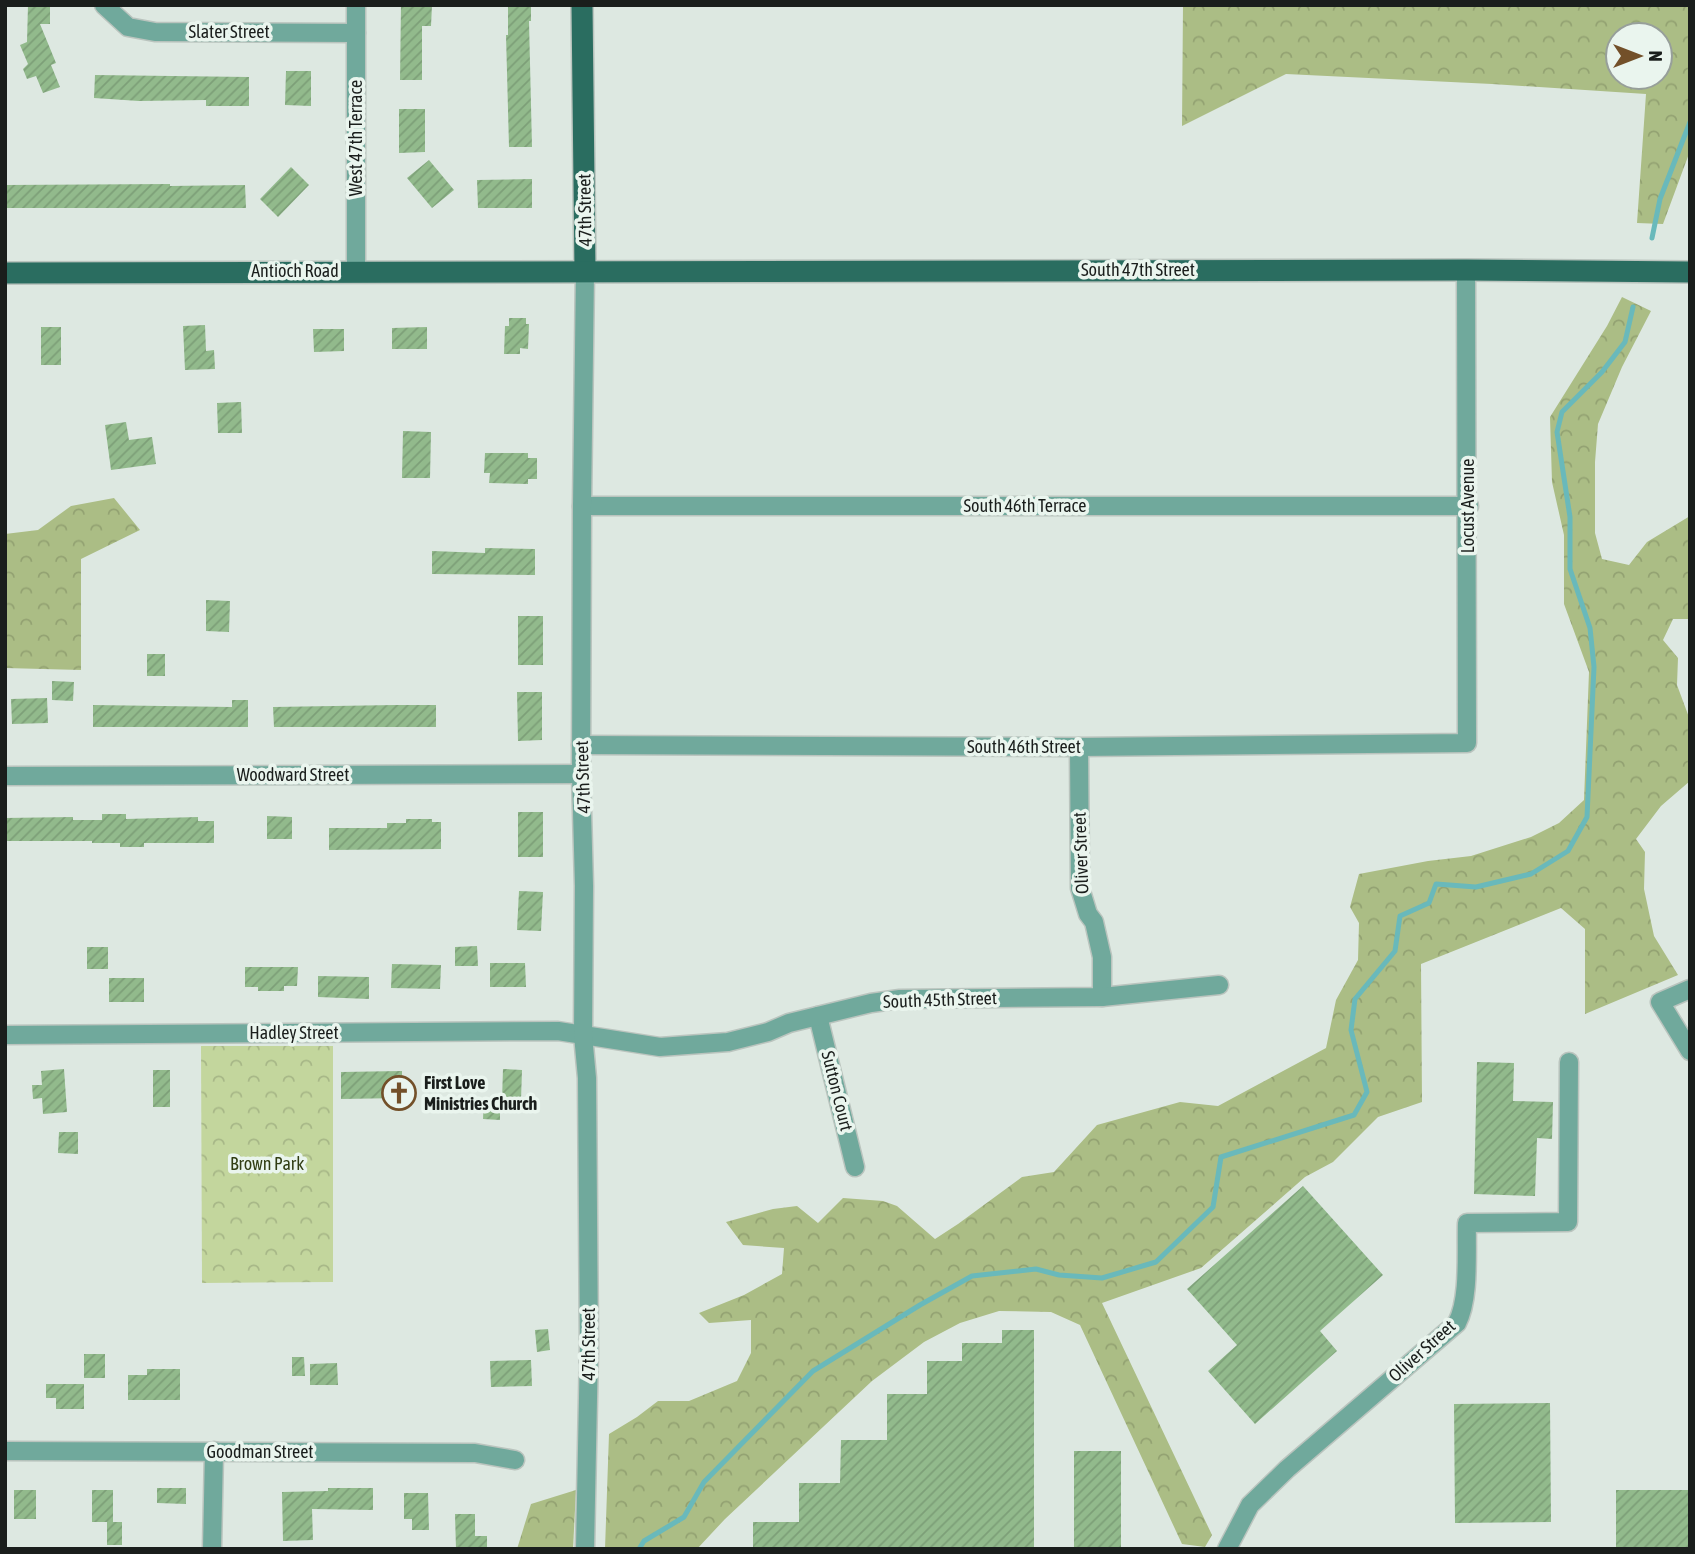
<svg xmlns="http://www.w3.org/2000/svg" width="1695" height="1554" font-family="'Asap Condensed',sans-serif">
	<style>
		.forest { fill: url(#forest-crowns); fill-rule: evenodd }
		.park { fill: url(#park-crowns) }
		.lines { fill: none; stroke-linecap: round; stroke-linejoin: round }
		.stream { stroke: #69b9bb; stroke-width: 5 }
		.building { fill: url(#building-hatch) }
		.minor-casing { stroke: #bac4be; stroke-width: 21 }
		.major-casing { stroke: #bac4be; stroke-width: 24 }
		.minor { stroke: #70a99c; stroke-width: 18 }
		.major { stroke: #2a6d60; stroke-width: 21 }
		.labels { text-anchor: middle; stroke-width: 7; stroke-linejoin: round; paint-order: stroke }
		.street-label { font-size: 18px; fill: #1a1e1c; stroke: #eaf5ee }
		.poi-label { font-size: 18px; font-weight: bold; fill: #1a1e1c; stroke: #eaf5ee; text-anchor: start }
		.park-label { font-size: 18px; fill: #313d13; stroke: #eaf5ee }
	</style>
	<defs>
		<pattern id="forest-crowns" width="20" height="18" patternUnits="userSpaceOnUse" patternTransform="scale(1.75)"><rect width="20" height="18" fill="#abbd85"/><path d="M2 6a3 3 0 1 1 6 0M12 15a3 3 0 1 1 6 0" fill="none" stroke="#93a272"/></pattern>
		<pattern id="park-crowns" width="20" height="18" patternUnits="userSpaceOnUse" patternTransform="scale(1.75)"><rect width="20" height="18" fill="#c3d69d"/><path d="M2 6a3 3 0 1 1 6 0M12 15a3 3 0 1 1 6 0" fill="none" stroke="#a7b787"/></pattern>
		<pattern id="building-hatch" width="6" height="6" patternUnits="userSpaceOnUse" patternTransform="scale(1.75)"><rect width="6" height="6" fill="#92ba8c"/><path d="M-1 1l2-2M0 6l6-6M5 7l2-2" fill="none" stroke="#7d9f78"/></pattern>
	</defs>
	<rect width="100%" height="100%" fill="#dde8e1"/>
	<!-- forest -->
	<g class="forest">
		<path d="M 1183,5 L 1690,5 L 1690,151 L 1663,224 L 1637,223 L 1646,94 L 1492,84 L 1286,74 L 1182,126 ZM 1618,35 L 1660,35 L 1660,77 L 1618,77 Z"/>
		<polygon points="1622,297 1651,311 1622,367 1598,424 1595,462 1595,533 1602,559 1629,565 1647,542 1690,516 1690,619 1673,619 1663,640 1678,658 1677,685 1690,720 1690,781 1661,806 1636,839 1645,852 1644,889 1654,936 1678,975 1585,1014 1585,929 1561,908 1421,964 1422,1102 1378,1117 1333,1162 1305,1177 1201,1268 1102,1303 1212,1535 1205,1547 1182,1544 1080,1325 1051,1312 999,1311 960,1323 924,1342 872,1381 725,1519 697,1549 605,1549 609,1434 637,1417 658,1401 689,1401 737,1381 751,1353 751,1320 709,1323 699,1313 744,1295 782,1274 784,1248 743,1245 726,1222 773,1209 797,1206 818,1223 843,1198 883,1201 897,1206 935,1239 958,1224 1022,1177 1054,1172 1097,1125 1180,1102 1218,1106 1326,1048 1336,1000 1358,960 1359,923 1350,907 1359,874 1428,861 1471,856 1531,837 1559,823 1584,800 1589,672 1564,604 1564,535 1552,482 1550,417 1607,326"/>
		<polygon points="114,498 140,530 81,559 81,670 5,668 5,534 38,530 71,506"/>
		<polygon points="576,1490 573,1549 517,1549 531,1504"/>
	</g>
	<!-- park -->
	<polygon class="park" points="201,1046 333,1046 333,1282 202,1283"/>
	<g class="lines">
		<!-- stream -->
		<g class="stream">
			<polyline points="1652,238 1660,199 1690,122"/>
			<polyline points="639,1549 644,1541 684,1517 704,1482 813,1371 920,1305 972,1276 1036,1269 1059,1275 1102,1278 1156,1262 1213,1207 1221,1157 1354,1115 1367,1092 1351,1030 1355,999 1395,951 1400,916 1429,903 1436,884 1476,887 1531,874 1568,851 1587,817 1594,667 1590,628 1570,569 1570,517 1557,432 1562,412 1602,372 1625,342 1633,307"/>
		</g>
	</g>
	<!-- building -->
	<g class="building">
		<polygon points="28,5 50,5 50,24 40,24 56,63 51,65 60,87 43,93 36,76 27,79 23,69 28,64 20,45 27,42"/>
		<polygon points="401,5 432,5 431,26 422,26 422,80 400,80"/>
		<polygon points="508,5 531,5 531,21 529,21 532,147 509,147 506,35 508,35"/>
		<polygon points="286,71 311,71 311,106 285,105"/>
		<polygon points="95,75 249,77 249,106 206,106 206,100 139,101 94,98"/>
		<polygon points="399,109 425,109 425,152 399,153"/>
		<polygon points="429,160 454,190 432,208 407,178"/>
		<polygon points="291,167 309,185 278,217 260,199"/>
		<polygon points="532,179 532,208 478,208 477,180"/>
		<polygon points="170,184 170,186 245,185 246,208 5,208 5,185"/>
		<polygon points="509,318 526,318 526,324 529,324 528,349 520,348 520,354 504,354 505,326 509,326"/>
		<polygon points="205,325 206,351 214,350 215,369 185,370 183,326"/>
		<rect x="41" y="327" width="20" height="38"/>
		<polygon points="427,327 427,349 392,349 392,328"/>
		<polygon points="313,329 344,329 344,351 314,352"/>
		<polygon points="241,402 242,433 218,433 217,403"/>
		<polygon points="126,422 129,440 152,437 156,464 111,470 105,425"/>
		<polygon points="403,431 431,432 430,478 402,478"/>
		<polygon points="485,453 528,453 528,458 537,458 537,479 528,479 528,484 489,483 490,473 484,473"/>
		<polygon points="485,548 535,549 535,575 432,574 432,551 485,553"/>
		<polygon points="206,600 230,601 229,632 206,631"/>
		<rect x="518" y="616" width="25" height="49"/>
		<rect x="147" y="654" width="18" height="22"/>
		<polygon points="52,681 74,682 73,701 52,700"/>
		<polygon points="517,692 542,692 542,740 518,741"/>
		<polygon points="47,698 48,723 12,724 11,699"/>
		<polygon points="232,700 248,700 248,727 93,727 93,705 232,707"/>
		<polygon points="395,705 436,705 436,727 274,727 273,707"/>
		<rect x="518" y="812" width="25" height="45"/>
		<polygon points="102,814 126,814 126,819 198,817 198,821 214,821 214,843 144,843 144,847 120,847 120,843 92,843 92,841 5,841 5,818 73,817 73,820 102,820"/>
		<polygon points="267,816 292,817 292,839 267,839"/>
		<polygon points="406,819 432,819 432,822 441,822 441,849 329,850 329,828 387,828 387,823 406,823"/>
		<polygon points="519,891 543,892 541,931 517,930"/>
		<polygon points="477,946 478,966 455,966 455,947"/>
		<rect x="87" y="947" width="21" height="22"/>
		<polygon points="490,963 525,963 526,987 490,987"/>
		<polygon points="392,964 441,965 440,989 391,988"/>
		<polygon points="245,967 298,967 297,986 284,986 284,991 258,991 258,987 245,987"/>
		<polygon points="318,976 369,977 369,999 318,997"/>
		<rect x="109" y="978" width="35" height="24"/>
		<polygon points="1477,1062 1514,1063 1513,1101 1553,1102 1552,1139 1537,1138 1535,1196 1474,1194"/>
		<polygon points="64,1069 67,1112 43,1114 42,1098 33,1099 32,1085 42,1085 41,1071"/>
		<polygon points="503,1069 522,1070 521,1100 502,1100"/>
		<rect x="153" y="1070" width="17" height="37"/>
		<polygon points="402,1071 402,1098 341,1099 341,1072"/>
		<polygon points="484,1098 500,1099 500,1120 483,1119"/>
		<polygon points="59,1132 78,1132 78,1154 58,1153"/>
		<polygon points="1303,1186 1383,1275 1320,1331 1337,1351 1255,1424 1208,1371 1237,1345 1187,1289"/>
		<polygon points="548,1329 550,1350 537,1352 535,1330"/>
		<polygon points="1002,1330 1034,1330 1034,1549 753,1549 753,1522 799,1522 799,1483 840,1483 841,1440 887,1440 887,1394 927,1394 927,1361 962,1361 962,1343 1002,1343"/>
		<rect x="84" y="1354" width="21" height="24"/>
		<polygon points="292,1357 304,1357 305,1376 292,1376"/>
		<polygon points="531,1360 532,1386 491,1387 490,1361"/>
		<polygon points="337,1363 338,1385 310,1385 310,1364"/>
		<polygon points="147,1369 180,1369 180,1400 128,1400 128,1375 147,1375"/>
		<polygon points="46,1384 84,1384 84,1409 56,1409 56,1398 46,1398"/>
		<polygon points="1550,1403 1551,1522 1455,1523 1454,1404"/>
		<rect x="1074" y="1451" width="47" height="98"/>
		<polygon points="157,1488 186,1488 186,1504 157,1503"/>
		<polygon points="328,1488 373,1488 373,1510 312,1509 313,1540 283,1541 282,1492 328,1491"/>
		<rect x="14" y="1490" width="22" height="29"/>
		<polygon points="92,1490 113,1490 113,1522 122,1522 122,1545 107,1545 107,1522 92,1522"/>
		<rect x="1616" y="1490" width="74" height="59"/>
		<polygon points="404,1493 428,1493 429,1530 412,1530 412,1519 404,1519"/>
		<polygon points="455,1514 475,1514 475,1536 487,1536 487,1549 456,1549"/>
	</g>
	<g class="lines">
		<!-- minor casing -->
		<g class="minor-casing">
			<g id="minor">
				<polyline points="104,5 128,27 155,32 356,33"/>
				<polyline points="356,5 356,271"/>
				<polyline points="582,506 1469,506"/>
				<polyline points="581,745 1079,747 1467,743 1466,270"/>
				<polyline points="1079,747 1080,888 1088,914 1094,922 1102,957 1102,997"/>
				<polyline points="5,776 581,774"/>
				<polyline points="1690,989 1660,1002 1690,1051"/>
				<polyline points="818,1016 855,1167"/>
				<polyline points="5,1035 558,1031 660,1047 728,1042 768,1032 789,1023 871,1003 900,999 1102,997 1219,985"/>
				<polyline points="5,1451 475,1453 515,1460"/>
				<polyline points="212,1549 214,1451"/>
				<polyline points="585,1549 589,1348 587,1078 583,1035 584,886 581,774 582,506 585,271"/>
				<path d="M 1227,1549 L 1250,1505 L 1287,1469 L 1457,1323 C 1470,1298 1466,1252 1467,1223 L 1568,1222 L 1569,1062"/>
			</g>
		</g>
		<!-- major casing -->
		<g class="major-casing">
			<g id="major">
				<polyline points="582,5 585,271"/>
				<polyline points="5,273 1466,270 1690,272"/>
			</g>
		</g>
		<!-- minor -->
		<use href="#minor" class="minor"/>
		<!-- major -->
		<use href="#major" class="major"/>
	</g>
	<!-- icons -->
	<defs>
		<g id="church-ring" transform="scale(1.75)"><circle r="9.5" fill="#eaf5ee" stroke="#735029" stroke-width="1.5"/><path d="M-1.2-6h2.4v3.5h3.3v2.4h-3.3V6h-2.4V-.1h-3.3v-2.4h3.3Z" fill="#735029"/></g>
	</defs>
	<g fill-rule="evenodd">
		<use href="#church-ring" x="399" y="1093"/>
	</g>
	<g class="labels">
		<!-- street labels -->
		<g class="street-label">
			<text x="229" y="38">Slater Street</text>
			<text transform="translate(356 138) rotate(-90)" y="6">West 47th Terrace</text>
			<text transform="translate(585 210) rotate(-91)" y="6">47th Street</text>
			<text x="1138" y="276">South 47th Street</text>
			<text x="295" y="277">Antioch Road</text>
			<text x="1025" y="512">South 46th Terrace</text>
			<text transform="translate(1468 506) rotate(-90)" y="6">Locust Avenue</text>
			<text x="1024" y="753">South 46th Street</text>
			<text x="293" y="781">Woodward Street</text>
			<text transform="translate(583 777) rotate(-92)" y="6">47th Street</text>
			<text transform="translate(1081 853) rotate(-92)" y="6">Oliver Street</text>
			<text transform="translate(940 1000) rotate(-2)" y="6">South 45th Street</text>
			<text x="294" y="1039">Hadley Street</text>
			<text transform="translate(837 1091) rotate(76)" y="6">Sutton Court</text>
			<text transform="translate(589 1344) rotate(-90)" y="6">47th Street</text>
			<text transform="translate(1422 1351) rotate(-42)" y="6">Oliver Street</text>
			<text x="260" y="1458">Goodman Street</text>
		</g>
		<!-- poi labels -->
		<g class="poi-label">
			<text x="424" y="1089">First Love<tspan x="424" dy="21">Ministries Church</tspan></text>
		</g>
		<!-- park labels -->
		<g class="park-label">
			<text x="267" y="1170">Brown Park</text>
		</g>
	</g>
	<!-- border -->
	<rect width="1695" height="1554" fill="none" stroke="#1a1e1c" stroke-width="14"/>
	<!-- north arrow -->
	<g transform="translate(1639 56) rotate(90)"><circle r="33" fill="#eaf5ee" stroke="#979f9a" stroke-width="2"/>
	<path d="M0-5L12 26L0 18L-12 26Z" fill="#735029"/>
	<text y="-10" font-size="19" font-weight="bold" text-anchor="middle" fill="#1a1e1c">N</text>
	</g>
</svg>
